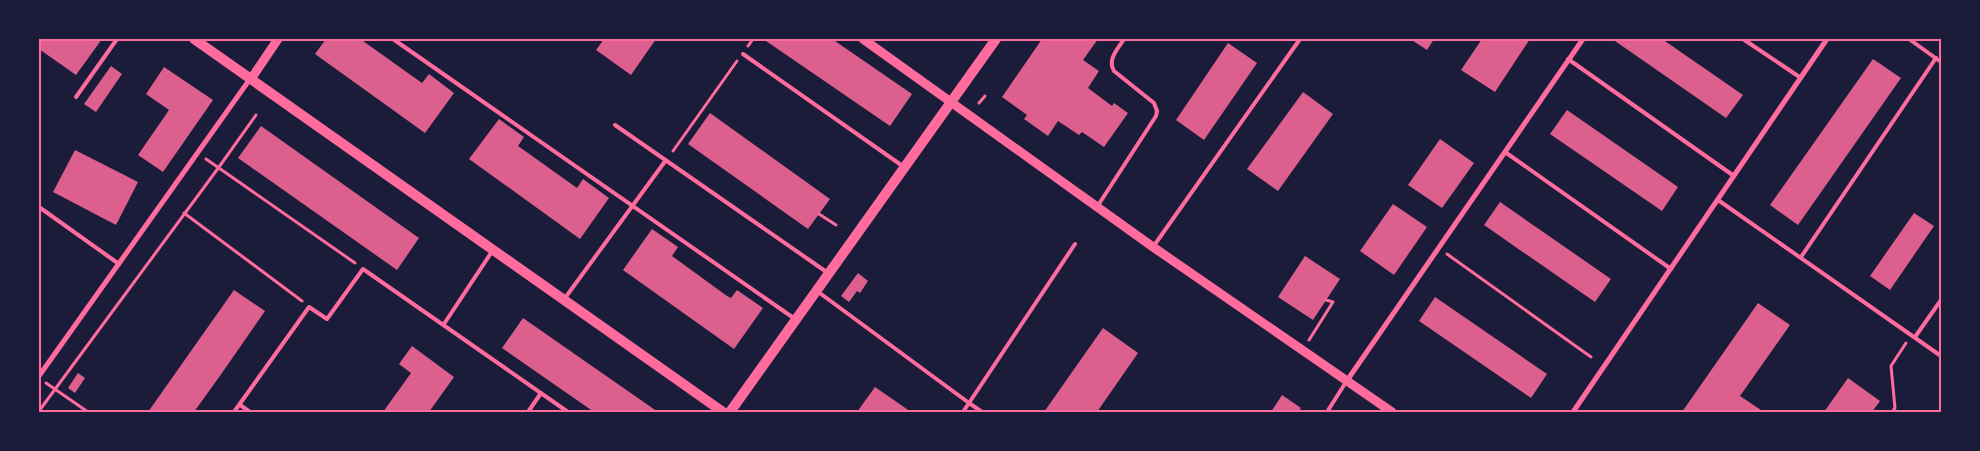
<svg xmlns="http://www.w3.org/2000/svg" width="1980" height="451" font-family="'Libre Baskerville',serif">
	<style>
		.building { fill: #dd5f8e }
		.lines { fill: none; stroke-linecap: round; stroke-linejoin: round }
		.path { stroke: #ff6b9d; stroke-width: 3 }
		.service { stroke: #ff6b9d; stroke-width: 4 }
		.minor { stroke: #ff6b9d; stroke-width: 5 }
		.tertiary { stroke: #ff6b9d; stroke-width: 9 }
		.secondary { stroke: #ff6b9d; stroke-width: 10 }
		.neatline { fill: none; stroke: #ff6b9d; stroke-width: 2 }
	</style>
	<rect width="100%" height="100%" fill="#1b1b3a"/>
	<!-- building -->
	<g class="building">
		<polygon points="39,39 102,39 76,75 39,49"/>
		<polygon points="326,39 364,39 363,41 422,83 429,74 454,93 425,133 315,54"/>
		<polygon points="604,39 656,39 631,75 596,50"/>
		<polygon points="767,39 832,39 912,94 890,126 766,41"/>
		<polygon points="1042,39 1098,39 1083,60 1099,71 1088,88 1112,106 1114,103 1128,113 1104,147 1082,132 1079,135 1058,121 1048,136 1024,119 1027,115 1002,97"/>
		<polygon points="1410,39 1434,39 1427,50"/>
		<polygon points="1482,39 1530,39 1495,92 1461,70"/>
		<polygon points="1616,39 1662,39 1743,95 1726,118 1615,41"/>
		<polygon points="1228,43 1257,63 1204,140 1176,120"/>
		<polygon points="1873,59 1901,78 1798,225 1770,205"/>
		<polygon points="111,66 122,74 96,112 84,104"/>
		<polygon points="164,67 213,100 163,172 138,155 169,110 146,94"/>
		<polygon points="1303,92 1333,114 1278,191 1247,169"/>
		<polygon points="1567,110 1678,187 1662,211 1550,134"/>
		<polygon points="710,113 830,199 808,229 688,144"/>
		<polygon points="499,119 524,137 518,146 528,153 577,188 583,179 609,198 580,239 469,159"/>
		<polygon points="261,126 419,238 397,270 238,158"/>
		<polygon points="1440,139 1474,163 1442,208 1408,185"/>
		<polygon points="75,150 138,182 116,225 53,192"/>
		<polygon points="1500,202 1611,279 1595,302 1484,225"/>
		<polygon points="1393,204 1427,227 1394,275 1360,251"/>
		<polygon points="1914,213 1934,226 1890,290 1870,276"/>
		<polygon points="652,229 678,247 672,256 727,296 731,298 737,290 763,308 734,349 623,270"/>
		<polygon points="1305,256 1340,279 1313,320 1278,297"/>
		<polygon points="858,273 868,281 860,293 857,291 849,302 841,296"/>
		<polygon points="234,290 265,311 222,373 194,412 148,412"/>
		<polygon points="1435,297 1547,374 1531,398 1419,321"/>
		<polygon points="1758,303 1790,325 1740,396 1764,412 1682,412"/>
		<polygon points="523,318 658,412 594,412 502,348"/>
		<polygon points="1103,328 1138,353 1097,412 1044,412"/>
		<polygon points="412,346 454,377 429,412 383,412 411,373 399,364"/>
		<polygon points="78,373 85,378 75,393 68,388"/>
		<polygon points="1848,378 1880,401 1872,412 1824,412"/>
		<polygon points="875,387 891,398 911,412 857,412"/>
		<polygon points="1282,395 1301,408 1298,412 1271,412"/>
	</g>
	<g class="lines">
		<!-- path -->
		<g class="path">
			<polyline points="748,46 753,39"/>
			<polyline points="979,103 985,96"/>
			<polyline points="673,151 737,61"/>
			<polyline points="206,159 355,263"/>
			<polyline points="184,213 302,301"/>
			<polyline points="819,214 836,225"/>
			<polyline points="1447,254 1591,357"/>
			<polyline points="1309,340 1333,302 1326,300"/>
			<polyline points="46,383 88,412"/>
			<polyline points="39,411 219,167 256,115"/>
			<polyline points="1892,412 1895,408 1891,366 1906,343"/>
		</g>
		<!-- service -->
		<g class="service">
			<polyline points="393,39 795,319"/>
			<polyline points="1743,39 1801,78"/>
			<polyline points="1909,39 1941,62"/>
			<polyline points="743,54 904,167"/>
			<polyline points="1568,59 1734,176"/>
			<polyline points="76,97 117,39"/>
			<polyline points="615,125 828,273"/>
			<polyline points="1505,152 1671,269"/>
			<polyline points="1718,200 1941,356"/>
			<polyline points="39,207 119,264"/>
			<path d="M 1097,207 L 1156,116 L 1157,111 L 1154,103 L 1114,71 C 1107,59 1118,49 1124,39"/>
			<polyline points="1153,247 1300,39"/>
			<polyline points="1801,257 1936,58"/>
			<polyline points="817,291 969,403 1075,244"/>
			<polyline points="565,298 666,160"/>
			<polyline points="444,324 493,250"/>
			<polyline points="1915,337 1941,300"/>
			<polyline points="240,405 250,412"/>
			<polyline points="234,412 309,307 327,319 363,269 568,412"/>
			<polyline points="528,412 541,393"/>
			<polyline points="963,412 969,403 982,412"/>
			<polyline points="1327,412 1346,382"/>
		</g>
		<!-- minor -->
		<g class="minor">
			<polyline points="39,376 250,79"/>
			<polyline points="1346,382 1583,39"/>
			<polyline points="1573,412 1827,39"/>
		</g>
		<!-- tertiary -->
		<g class="tertiary">
			<polyline points="863,39 1153,247 1392,412"/>
			<polyline points="251,79 278,39"/>
		</g>
		<!-- secondary -->
		<g class="secondary">
			<polyline points="194,39 723,412"/>
			<polyline points="730,412 996,39"/>
		</g>
	</g>
	<!-- border -->
	<rect width="1980" height="451" fill="none" stroke="#1b1b3a" stroke-width="80"/>
	<rect x="40" y="40" width="1900" height="371" class="neatline"/>
</svg>
